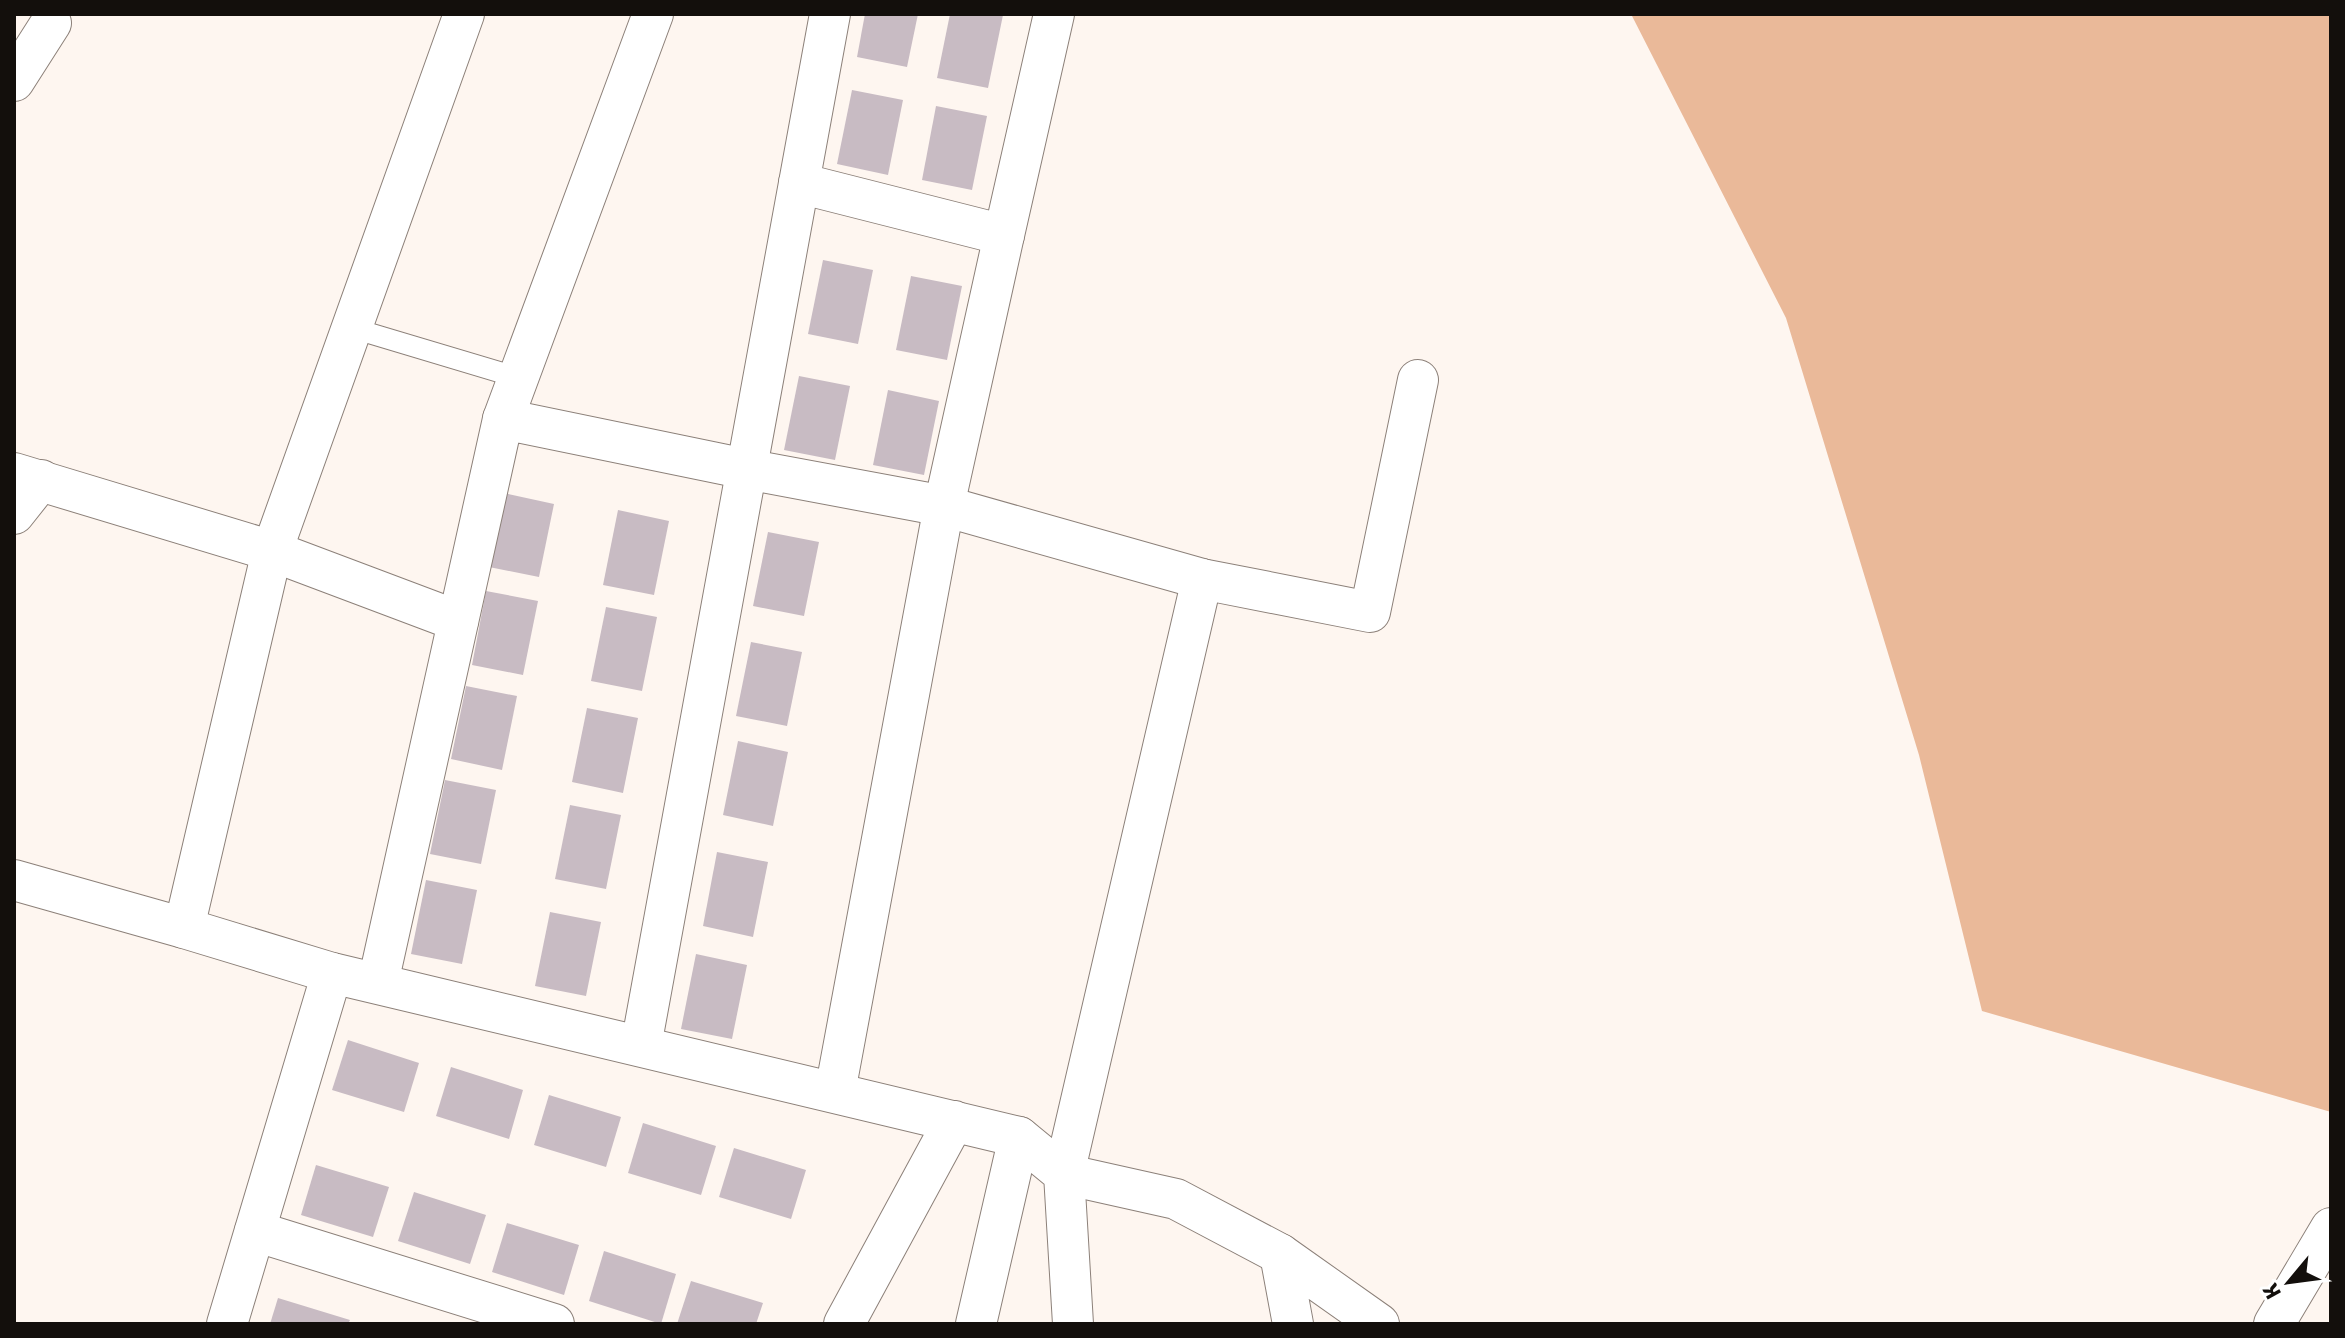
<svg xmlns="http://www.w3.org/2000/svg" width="2345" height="1338" font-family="Signika,sans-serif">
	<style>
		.green { fill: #eab999 }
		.building { fill: #c8bbc3 }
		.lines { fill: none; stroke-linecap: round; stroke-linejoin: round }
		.lane-casing { stroke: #8c8079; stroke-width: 22 }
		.street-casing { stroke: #8c8079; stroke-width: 42 }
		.lane { stroke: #fff; stroke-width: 20 }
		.street { stroke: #fff; stroke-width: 40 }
	</style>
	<rect width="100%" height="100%" fill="#fef6f0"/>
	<!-- green -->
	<polygon class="green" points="1631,14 2331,14 2331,1112 1982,1011 1919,755 1786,318"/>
	<!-- building -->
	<g class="building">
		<polygon points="865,14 918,14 907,67 857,57"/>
		<polygon points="950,14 1003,15 988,88 937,78"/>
		<polygon points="852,90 903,100 888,175 837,164"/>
		<polygon points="936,106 987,116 972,190 922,180"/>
		<polygon points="823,260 873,270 858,344 808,334"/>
		<polygon points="911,276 962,286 947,360 896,350"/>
		<polygon points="799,376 850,386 835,460 784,450"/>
		<polygon points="888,390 939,401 924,475 873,465"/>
		<polygon points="504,493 554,504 539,577 489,567"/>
		<polygon points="618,510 669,521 654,595 603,585"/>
		<polygon points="768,532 819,542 804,616 753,606"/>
		<polygon points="486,591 538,601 523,675 472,665"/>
		<polygon points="606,607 657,617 642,691 591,681"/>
		<polygon points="751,642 802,652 787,726 736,716"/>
		<polygon points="466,686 517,696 502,770 451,759"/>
		<polygon points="587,708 638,718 623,793 572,782"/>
		<polygon points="738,741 788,752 773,826 723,815"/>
		<polygon points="445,780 496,790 481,864 430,854"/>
		<polygon points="570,805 621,815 606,889 555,879"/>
		<polygon points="717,852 768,862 753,937 703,926"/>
		<polygon points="426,880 477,890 462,964 411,954"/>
		<polygon points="550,912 601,922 586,996 535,986"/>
		<polygon points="696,954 747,965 732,1039 681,1029"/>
		<polygon points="348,1040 419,1063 404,1112 332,1090"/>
		<polygon points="451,1067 523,1090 509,1139 436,1116"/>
		<polygon points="549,1095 621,1117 606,1167 534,1145"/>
		<polygon points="643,1123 716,1146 701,1195 628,1173"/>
		<polygon points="734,1148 806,1170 791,1219 719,1197"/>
		<polygon points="316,1165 389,1187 373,1237 301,1215"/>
		<polygon points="414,1192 486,1215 470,1264 398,1241"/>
		<polygon points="507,1223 579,1245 564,1295 492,1272"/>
		<polygon points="604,1251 676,1274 661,1324 589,1301"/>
		<polygon points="691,1281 763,1303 756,1324 677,1324"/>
		<polygon points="278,1298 350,1320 348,1324 270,1324"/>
	</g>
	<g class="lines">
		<!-- lane casing -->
		<g class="lane-casing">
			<polyline id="lane" points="352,328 519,378"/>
		</g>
		<!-- street casing -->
		<g class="street-casing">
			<g id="street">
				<polyline points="464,14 272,551 184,928 332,973 1019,1137 1064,1174 1073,1324"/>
				<polyline points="14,81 51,23"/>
				<polyline points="1004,235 1054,14"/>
				<polyline points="503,419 653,14"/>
				<polyline points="14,473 272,551 458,621"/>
				<polyline points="14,514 41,480"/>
				<polyline points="1202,579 1064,1174 1176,1199 1280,1254"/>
				<polyline points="14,880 184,928"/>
				<polyline points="378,983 503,419 746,469 944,506 1004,235 799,183"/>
				<polyline points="641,1046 830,14"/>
				<polyline points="835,1092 944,506 1202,579 1370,612 1418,380"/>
				<polyline points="255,1231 554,1324"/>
				<polyline points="227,1324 332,973"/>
				<polyline points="844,1324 954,1121"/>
				<polyline points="976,1324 1019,1137"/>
				<polyline points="1293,1324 1280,1254 1379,1324"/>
				<polyline points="2274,1324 2331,1228"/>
			</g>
		</g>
		<!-- lane -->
		<use href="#lane" class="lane"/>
		<!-- street -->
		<use href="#street" class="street"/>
	</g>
	<!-- border -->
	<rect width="2345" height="1338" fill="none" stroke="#130f0c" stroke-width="32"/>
	<!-- north arrow -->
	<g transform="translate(2289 1282) rotate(241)" stroke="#ffffff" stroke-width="6" paint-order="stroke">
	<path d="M0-6L14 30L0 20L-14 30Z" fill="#130f0c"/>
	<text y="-12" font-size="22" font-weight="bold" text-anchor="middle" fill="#130f0c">K</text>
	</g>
</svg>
